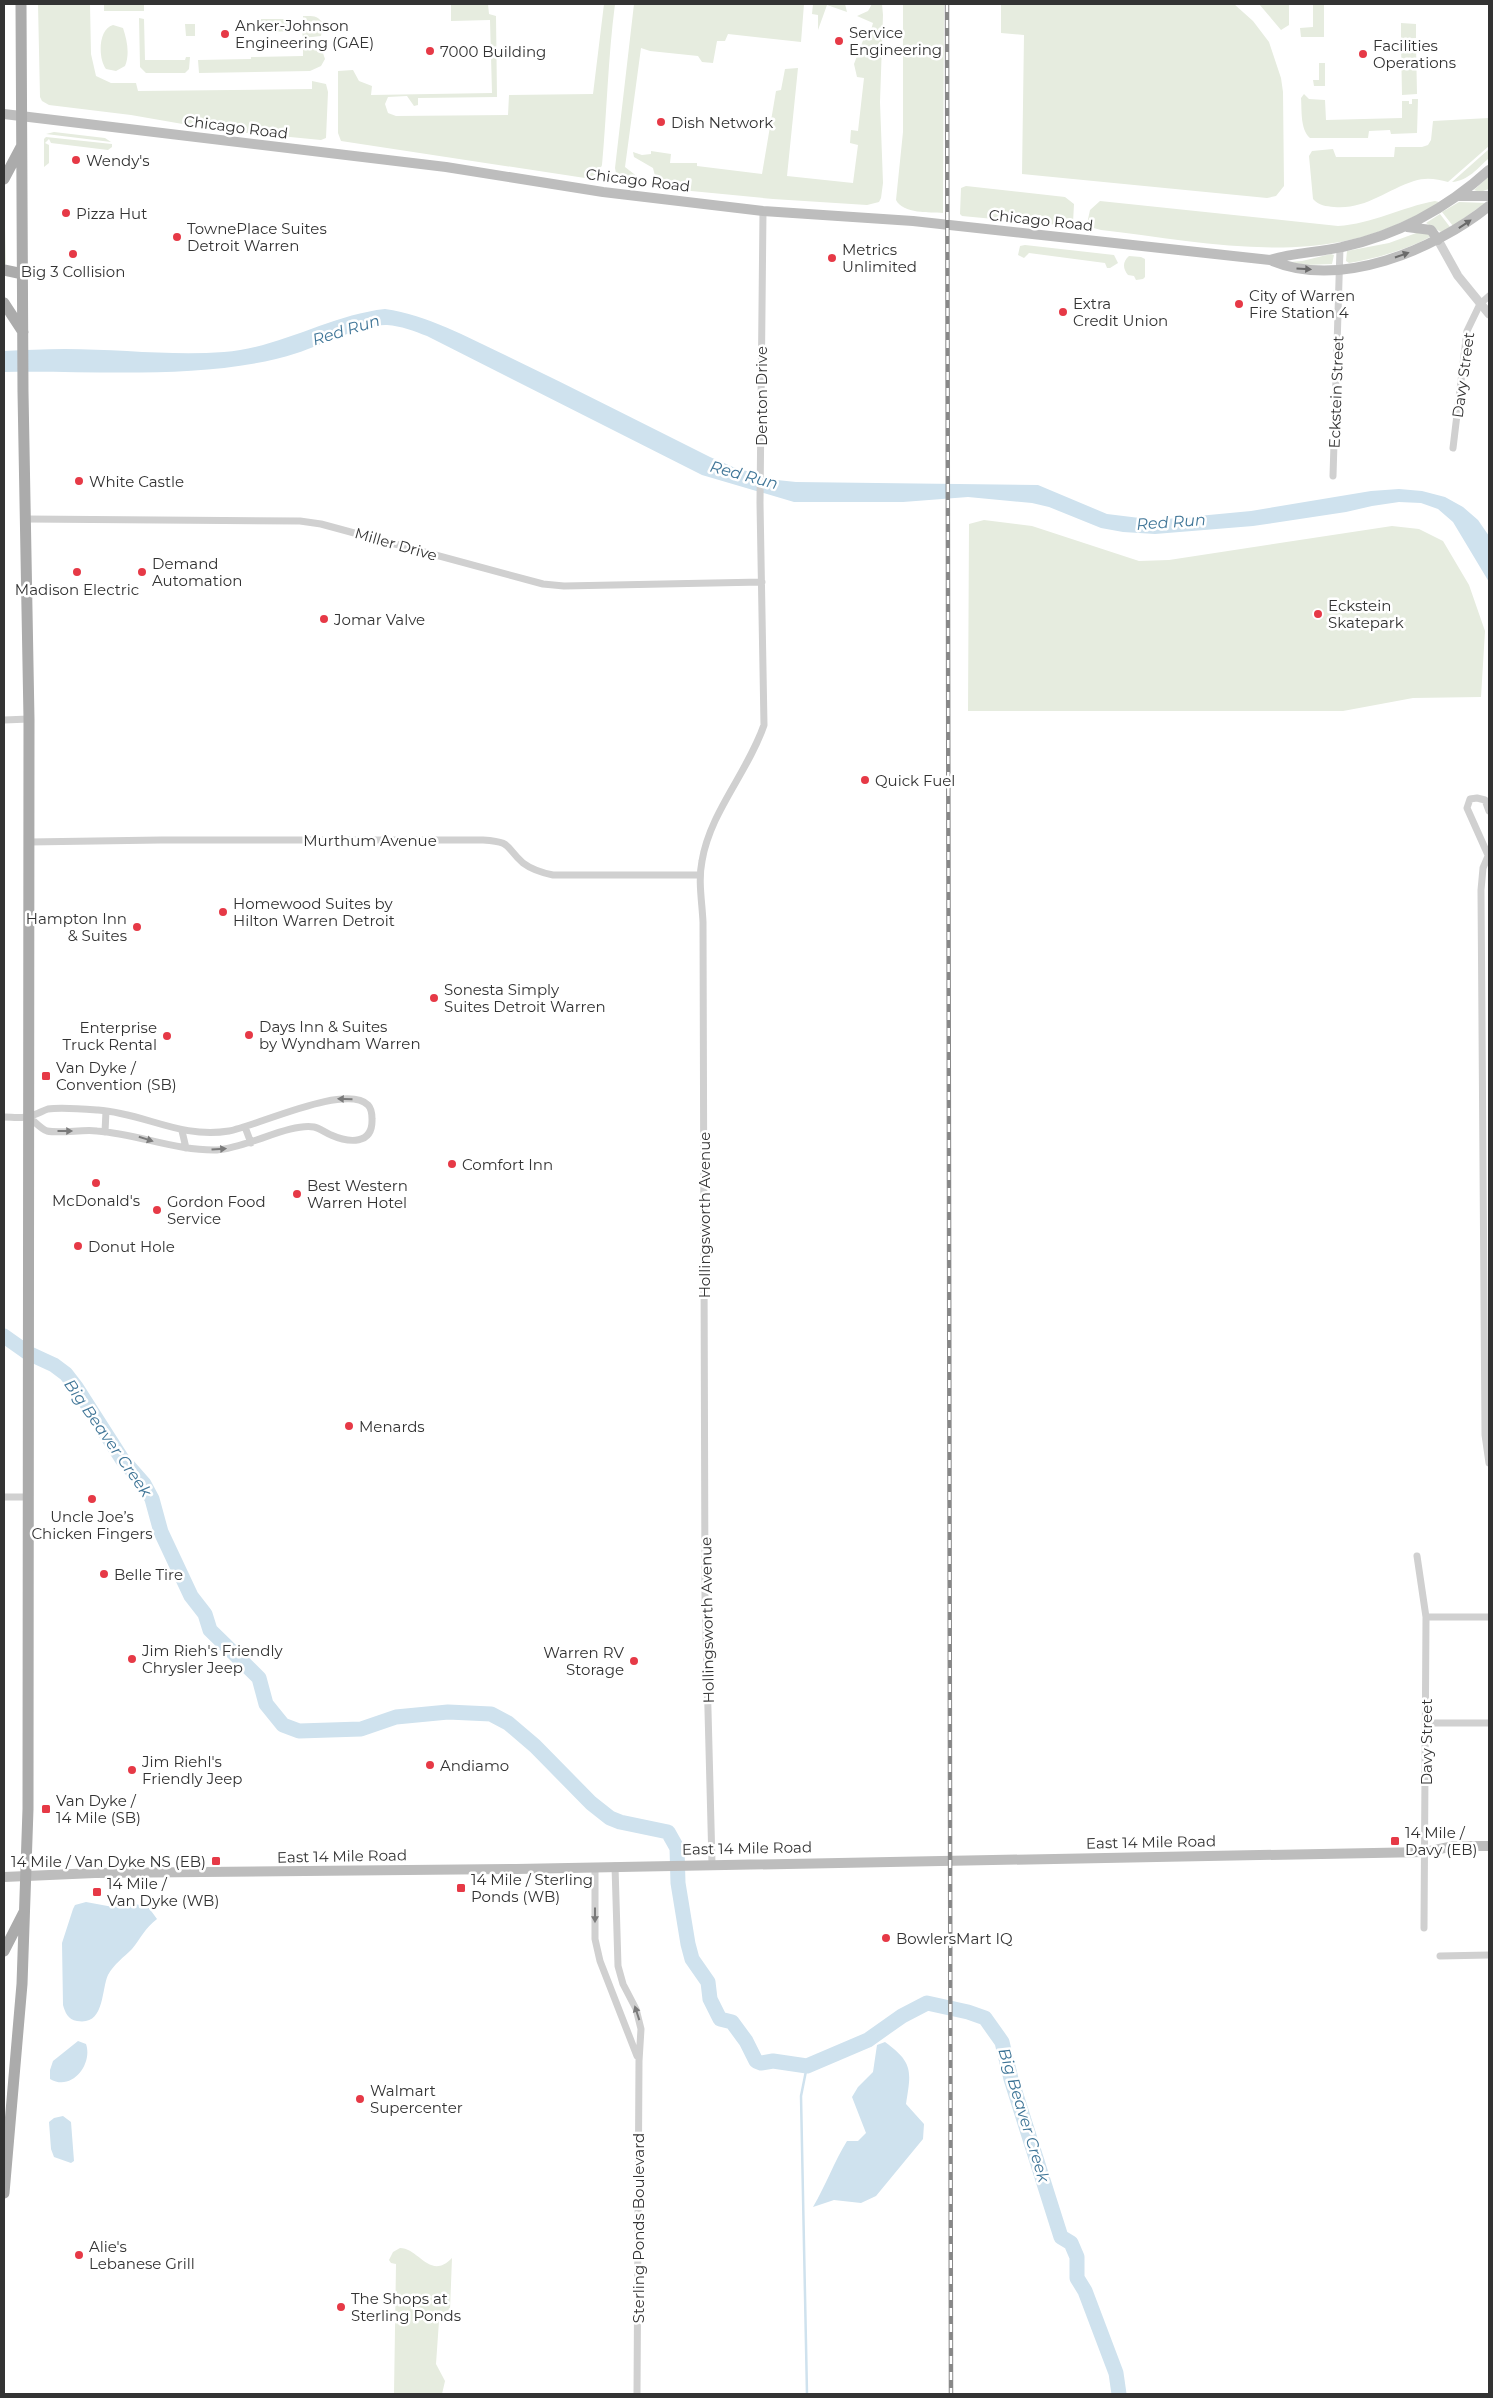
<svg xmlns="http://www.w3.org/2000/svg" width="1493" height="2398" font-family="Montserrat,sans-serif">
<rect width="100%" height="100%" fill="#fff"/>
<path fill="#e6ecdf" d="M38 4H90L91 54 96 76 111 83H136L138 91 312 89V81L326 84 328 92 326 138 321 140 217 130 131 115 49 105 42 101 40 97Z
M104 4H144V11H104Z
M451 4H488L489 14 496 16 497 97 418 98V105L414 106 407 96 388 97 385 104 388 113 396 116 508 115 509 95 593 94 604 4H615C608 57 607 111 602 165L598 174 585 178 341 141 338 133V71L353 70 359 81 372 86 371 95 492 93 490 20 451 21Z
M634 4H804L801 42 728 34 725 41H717L713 63 702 62 698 56 650 51 641 48 625 167 643 181 641 186C626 187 617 183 615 168Z
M813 4H845L847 12 827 5 818 30V15L812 14Z
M872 4H882L883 15 880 102 883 183 881 198 879 202 867 205 773 199 660 188 657 184 653 168 634 157 633 152 642 155 651 154V151L671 154 670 163H697V166L762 174 776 91 781 90 785 69 798 68 787 176 853 183 858 145 850 143 851 130 858 131 864 78 857 77 854 64 867 30H871L873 23 857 16 868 11Z
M903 4H944L943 213C930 212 903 214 896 200L903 132Z
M1001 4H1234L1253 21 1269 42 1281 78 1283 92 1284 186 1276 196 1267 198 1022 174 1024 35 1001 33Z
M1259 4H1289V25L1281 30Z
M1313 4H1324V37H1301L1300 28 1313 27Z
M303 16C313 16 318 15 323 24L321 36 303 38 302 31 251 32V30L260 29V19H289L290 23H303Z
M139 18 144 19 145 60H185L186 57H190L189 69 185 73H146L140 67Z
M1401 23 1416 24V38L1401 39Z
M185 24H195V36H186Z
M113 25 123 28C127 40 130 54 125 66L116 71 106 69C98 59 98 29 113 25Z
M1401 44H1416L1417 94 1402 95Z
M303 47 316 48 323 53 325 59 321 66 310 71 199 73 198 60 251 59V57L303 56Z
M1319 63H1325V86H1314L1313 80H1319Z
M1304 94 1309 99 1325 100 1326 120 1402 118V101H1409V104H1412V99H1418L1417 133 1391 134 1390 130 1369 131 1368 138H1310C1300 129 1302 110 1301 98Z
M1489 118V146L1448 182C1437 179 1426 177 1414 181 1386 190 1365 210 1334 207 1326 206 1319 206 1313 199L1309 156 1312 151 1333 149 1336 157H1394L1395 147H1422L1428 145 1431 140 1433 121Z
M54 132 105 138 111 142 46 134Z
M46 137 112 144V147L108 150 51 143 49 139 45 143 49 145V163L44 167V139Z
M1489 149V158C1478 168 1468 181 1452 182Z
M1489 176V189L1480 192 1474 190Z
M966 186 1065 197 1074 204 1073 223 1070 226 962 216 960 214 961 188Z
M4 189 6 264 5 265H4Z
M1100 201 1338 226C1372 224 1402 207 1435 201L1439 202C1429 211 1415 216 1402 222 1308 267 1200 241 1101 230L1090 227 1087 224 1090 210Z
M1459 202 1485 203 1453 226 1442 212Z
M1440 214 1450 227 1441 232 1426 223Z
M1419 232H1425L1432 236C1406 250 1378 258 1349 263L1346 261 1347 251 1389 243Z
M1025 245 1114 255 1118 263 1110 268H1107L1105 263 1029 253 1024 258 1018 255 1020 246Z
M1331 254 1334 255 1332 264 1307 265 1290 262 1302 261Z
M1129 256 1141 257 1145 259V277L1143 279 1136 280 1134 276 1128 275C1123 269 1122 262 1129 256Z
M984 520 1032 526 1139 561 1169 560 1392 526 1419 529 1443 541 1469 585 1485 631 1481 697 1413 698 1343 711H968L969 524Z
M400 2248C419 2248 430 2281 452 2258L450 2310 439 2321 436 2364 445 2381 442 2394H394L396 2264 391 2263 389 2260 393 2252Z"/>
<path fill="#cfe2ee" d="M385 309C428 315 466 337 505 355 574 388 642 423 710 457L733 467 777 480 796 482 1038 485 1107 514 1156 520 1251 511 1371 491 1399 489 1422 491 1445 497 1463 507 1478 520 1489 536V582L1453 522 1438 509 1421 503 1399 502 1372 506 1346 512 1253 526 1155 534 1123 532 1101 528 1049 507 1032 503 968 497 903 502H794L702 475 427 336C414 331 401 326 387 325 363 324 322 345 297 353 211 381 95 370 4 372V351C24 350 44 349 65 349 118 349 171 356 224 352 280 348 330 315 385 309Z
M86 1902 113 1907 129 1904 143 1905 149 1908 157 1919C145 1928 141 1938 132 1949 124 1957 114 1964 108 1975 101 1990 105 2026 77 2021 68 2020 65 2012 63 2005L62 1943 73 1909 75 1905Z
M78 2041 86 2044C93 2064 72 2092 50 2079V2070L53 2061Z
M885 2042C914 2063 911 2072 906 2104L924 2124 923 2139 876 2196 861 2203 834 2200 813 2207C826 2185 834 2162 847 2141H858L866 2133 852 2097 858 2087 873 2072 877 2045Z
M63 2116 71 2122 74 2161 71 2163 54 2157 51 2149 49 2122 54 2118Z"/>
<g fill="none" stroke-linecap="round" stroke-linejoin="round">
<path stroke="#cfe2ee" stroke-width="2.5" d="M807 2066 801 2096 807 2394"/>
<path stroke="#cfe2ee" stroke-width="15" d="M4 1336 28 1353 54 1365 66 1374 76 1387 122 1459 144 1484 152 1499 161 1532 191 1596 205 1614 210 1630 259 1678 266 1704 283 1725 299 1731 361 1729 396 1717 448 1712 491 1714 508 1723 535 1746 591 1803 610 1818 620 1822 668 1832 677 1848 678 1883 688 1944 692 1959 708 1982 710 1999 720 2019 732 2022 746 2041 756 2061 761 2063 773 2061 807 2066 868 2040 902 2016 927 2003 968 2012 985 2018 1002 2042 1011 2079 1061 2237 1071 2243 1077 2257V2278L1085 2291 1116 2373 1119 2394"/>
<path stroke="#d0d0d0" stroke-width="7" d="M1453 448 1467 331 1480 304 1489 296
M1333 476 1340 248
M27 519 300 521 321 524 543 584 564 586 762 582
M4 720 29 719
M29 842 161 840H483C513 842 504 846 523 863 531 869 543 873 553 875H700
M1489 854 1483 868 1481 890 1485 1435 1489 1463
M1488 855 1467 808 1470 799 1477 798 1485 800 1489 811
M4 1117C12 1117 22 1119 30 1116 36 1115 42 1111 48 1109 60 1107 85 1109 98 1110 144 1113 180 1139 229 1131 257 1126 346 1083 368 1105 371 1108 372 1114 372 1119 373 1145 349 1143 331 1135 326 1133 319 1128 314 1127 289 1123 247 1148 217 1150 176 1151 138 1134 97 1131 83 1129 61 1134 47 1131 41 1129 34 1121 29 1117
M245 1127 251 1143
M182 1131 186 1148
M105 1132 106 1111
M4 1497H28
M1417 1556 1426 1617 1424 1928
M1426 1617H1489
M1427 1723H1489
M712 1863 705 1596 703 922C702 901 698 881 702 861 710 812 748 772 764 725L760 503 763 211
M615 1866 618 1966 623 1984 636 2009 641 2029 639 2061 637 2394
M595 1867V1939L600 1961 637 2056
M1440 1956 1489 1955"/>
<path stroke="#d0d0d0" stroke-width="9" d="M1438 240 1458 276 1489 314"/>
<path stroke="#bdbdbd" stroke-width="10" d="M4 114 446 167 603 192 763 211 913 221 1270 260C1340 290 1434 250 1489 206
M1458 196H1489
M1407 227 1431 230 1438 240
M1270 260C1294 252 1317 253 1342 247 1398 235 1446 209 1489 170
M4 1877 95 1873 516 1869 1425 1852 1454 1846H1489"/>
<path stroke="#ababab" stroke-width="11" d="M4 179 21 147
M4 270 23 274
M4 303 23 332
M4 1951 24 1912
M4 2193 22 1984 28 1809 29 719 23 392 21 4"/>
<defs>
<path id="rail" d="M947 4 951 2394"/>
</defs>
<use href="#rail" stroke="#888" stroke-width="4.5"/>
<use href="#rail" stroke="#fff" stroke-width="2.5" stroke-dasharray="8" stroke-linecap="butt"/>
</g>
<defs><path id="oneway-solid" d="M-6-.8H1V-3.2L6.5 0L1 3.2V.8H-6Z" transform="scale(1.25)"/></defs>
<g fill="#6a6a6a">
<use href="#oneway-solid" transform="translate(1465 224) rotate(-34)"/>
<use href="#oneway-solid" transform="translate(1402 255) rotate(-19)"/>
<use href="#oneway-solid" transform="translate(1304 269) rotate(3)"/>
</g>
<g fill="#7a7a7a">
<use href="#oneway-solid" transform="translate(345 1099) rotate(-178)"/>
<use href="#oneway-solid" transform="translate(65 1131)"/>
<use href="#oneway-solid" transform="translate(146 1139) rotate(17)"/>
<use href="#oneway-solid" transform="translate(219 1149) rotate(-4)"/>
<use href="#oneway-solid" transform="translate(595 1915) rotate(90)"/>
<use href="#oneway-solid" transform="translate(637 2013) rotate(-108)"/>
</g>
<g fill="#e63946" stroke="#fff" stroke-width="2">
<circle cx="225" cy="34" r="5"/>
<circle cx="839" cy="41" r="5"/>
<circle cx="430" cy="51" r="5"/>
<circle cx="1363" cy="54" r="5"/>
<circle cx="661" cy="122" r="5"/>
<circle cx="76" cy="160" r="5"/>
<circle cx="66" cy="213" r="5"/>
<circle cx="177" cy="237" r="5"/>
<circle cx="73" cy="254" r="5"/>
<circle cx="832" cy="258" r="5"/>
<circle cx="1239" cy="304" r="5"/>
<circle cx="1063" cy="312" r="5"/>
<circle cx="79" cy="481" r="5"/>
<circle cx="77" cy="572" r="5"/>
<circle cx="142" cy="572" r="5"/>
<circle cx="1318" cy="614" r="5"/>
<circle cx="324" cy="619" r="5"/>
<circle cx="865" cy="780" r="5"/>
<circle cx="223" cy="912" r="5"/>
<circle cx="137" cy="927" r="5"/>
<circle cx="434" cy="998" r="5"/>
<circle cx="249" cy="1035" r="5"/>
<circle cx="167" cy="1036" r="5"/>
<rect x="41" y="1071" width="10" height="10" rx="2.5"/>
<circle cx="452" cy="1164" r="5"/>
<circle cx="96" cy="1183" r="5"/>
<circle cx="297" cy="1194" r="5"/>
<circle cx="157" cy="1210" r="5"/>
<circle cx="78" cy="1246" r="5"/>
<circle cx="349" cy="1426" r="5"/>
<circle cx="92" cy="1499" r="5"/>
<circle cx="104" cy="1574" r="5"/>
<circle cx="132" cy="1659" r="5"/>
<circle cx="634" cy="1661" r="5"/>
<circle cx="430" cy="1765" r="5"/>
<circle cx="132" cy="1770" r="5"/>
<rect x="41" y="1804" width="10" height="10" rx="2.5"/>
<rect x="1390" y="1836" width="10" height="10" rx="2.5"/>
<rect x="211" y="1856" width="10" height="10" rx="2.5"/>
<rect x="456" y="1883" width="10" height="10" rx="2.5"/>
<rect x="92" y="1887" width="10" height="10" rx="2.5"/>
<circle cx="886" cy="1938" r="5"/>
<circle cx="360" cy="2099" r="5"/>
<circle cx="79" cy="2255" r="5"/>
<circle cx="341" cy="2307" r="5"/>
</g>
<g text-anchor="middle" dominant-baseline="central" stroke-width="5" stroke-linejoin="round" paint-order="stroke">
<g font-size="15" fill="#333" stroke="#fff" text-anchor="start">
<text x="235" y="25">Anker-Johnson<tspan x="235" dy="17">Engineering (GAE)</tspan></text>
<text x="849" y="32">Service<tspan x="849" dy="17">Engineering</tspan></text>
<text x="1373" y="45">Facilities<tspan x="1373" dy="17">Operations</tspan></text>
<text x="440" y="51">7000 Building</text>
<text x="671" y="122">Dish Network</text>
<text x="86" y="160">Wendy's</text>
<text x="76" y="213">Pizza Hut</text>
<text x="187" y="228">TownePlace Suites<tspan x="187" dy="17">Detroit Warren</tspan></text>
<text x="842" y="249">Metrics<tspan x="842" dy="17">Unlimited</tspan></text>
<text x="73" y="271" text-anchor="middle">Big 3 Collision</text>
<text x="1249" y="295">City of Warren<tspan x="1249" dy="17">Fire Station 4</tspan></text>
<text x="1073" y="303">Extra<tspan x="1073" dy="17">Credit Union</tspan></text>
<text x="89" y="481">White Castle</text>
<text x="152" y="563">Demand<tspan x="152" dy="17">Automation</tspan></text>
<text x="77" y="589" text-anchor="middle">Madison Electric</text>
<text x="1328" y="605">Eckstein<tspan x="1328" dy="17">Skatepark</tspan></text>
<text x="334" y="619">Jomar Valve</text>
<text x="875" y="780">Quick Fuel</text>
<text x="233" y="903">Homewood Suites by<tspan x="233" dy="17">Hilton Warren Detroit</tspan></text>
<text x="127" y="918" text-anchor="end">Hampton Inn<tspan x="127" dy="17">&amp; Suites</tspan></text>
<text x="444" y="989">Sonesta Simply<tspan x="444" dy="17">Suites Detroit Warren</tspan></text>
<text x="259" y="1026">Days Inn &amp; Suites<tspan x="259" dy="17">by Wyndham Warren</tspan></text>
<text x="157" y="1027" text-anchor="end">Enterprise<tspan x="157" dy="17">Truck Rental</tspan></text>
<text x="56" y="1067">Van Dyke /<tspan x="56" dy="17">Convention (SB)</tspan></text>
<text x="462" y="1164">Comfort Inn</text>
<text x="307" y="1185">Best Western<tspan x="307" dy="17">Warren Hotel</tspan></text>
<text x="96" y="1200" text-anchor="middle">McDonald's</text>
<text x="167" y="1201">Gordon Food<tspan x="167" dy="17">Service</tspan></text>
<text x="88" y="1246">Donut Hole</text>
<text x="359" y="1426">Menards</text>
<text x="92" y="1516" text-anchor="middle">Uncle Joe’s<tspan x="92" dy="17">Chicken Fingers</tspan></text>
<text x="114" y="1574">Belle Tire</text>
<text x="142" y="1650">Jim Rieh's Friendly<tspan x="142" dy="17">Chrysler Jeep</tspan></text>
<text x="624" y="1652" text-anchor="end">Warren RV<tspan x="624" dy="17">Storage</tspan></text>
<text x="142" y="1761">Jim Riehl's<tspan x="142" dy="17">Friendly Jeep</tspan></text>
<text x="440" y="1765">Andiamo</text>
<text x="56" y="1800">Van Dyke /<tspan x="56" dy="17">14 Mile (SB)</tspan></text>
<text x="1405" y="1832">14 Mile /<tspan x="1405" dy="17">Davy (EB)</tspan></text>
<text x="206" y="1861" text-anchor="end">14 Mile / Van Dyke NS (EB)</text>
<text x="471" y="1879">14 Mile / Sterling<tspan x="471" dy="17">Ponds (WB)</tspan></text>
<text x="107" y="1883">14 Mile /<tspan x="107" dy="17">Van Dyke (WB)</tspan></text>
<text x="896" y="1938">BowlersMart IQ</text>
<text x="370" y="2090">Walmart<tspan x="370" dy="17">Supercenter</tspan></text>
<text x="89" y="2246">Alie's<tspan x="89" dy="17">Lebanese Grill</tspan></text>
<text x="351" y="2298">The Shops at<tspan x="351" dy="17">Sterling Ponds</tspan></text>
</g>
<g font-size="15" fill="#333" stroke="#fff">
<text transform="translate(236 127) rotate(7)">Chicago Road</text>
<text transform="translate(638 180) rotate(7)">Chicago Road</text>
<text transform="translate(1041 220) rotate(6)">Chicago Road</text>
<text transform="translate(1463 375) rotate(-82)">Davy Street</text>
<text transform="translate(1336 392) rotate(-88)">Eckstein Street</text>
<text transform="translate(761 396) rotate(-90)">Denton Drive</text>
<text transform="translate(396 544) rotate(16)">Miller Drive</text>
<text x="370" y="840">Murthum Avenue</text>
<text transform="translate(704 1215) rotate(-90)">Hollingsworth Avenue</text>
<text transform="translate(707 1620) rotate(-91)">Hollingsworth Avenue</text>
<text transform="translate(1426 1742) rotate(-90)">Davy Street</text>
<text transform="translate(1151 1842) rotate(-1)">East 14 Mile Road</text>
<text transform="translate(747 1848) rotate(-1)">East 14 Mile Road</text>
<text transform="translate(342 1856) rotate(-1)">East 14 Mile Road</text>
<text transform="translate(638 2228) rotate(-90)">Sterling Ponds Boulevard</text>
</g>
<g font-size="16" font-style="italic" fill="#3f7597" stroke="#fff">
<text transform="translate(346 330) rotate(-17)">Red Run</text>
<text transform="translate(744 475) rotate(15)">Red Run</text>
<text transform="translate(1171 522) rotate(-4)">Red Run</text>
<text transform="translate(108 1438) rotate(55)">Big Beaver Creek</text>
<text transform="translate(1024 2115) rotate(73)">Big Beaver Creek</text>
</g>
</g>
<rect width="1493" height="2398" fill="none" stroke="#333333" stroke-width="10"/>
</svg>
